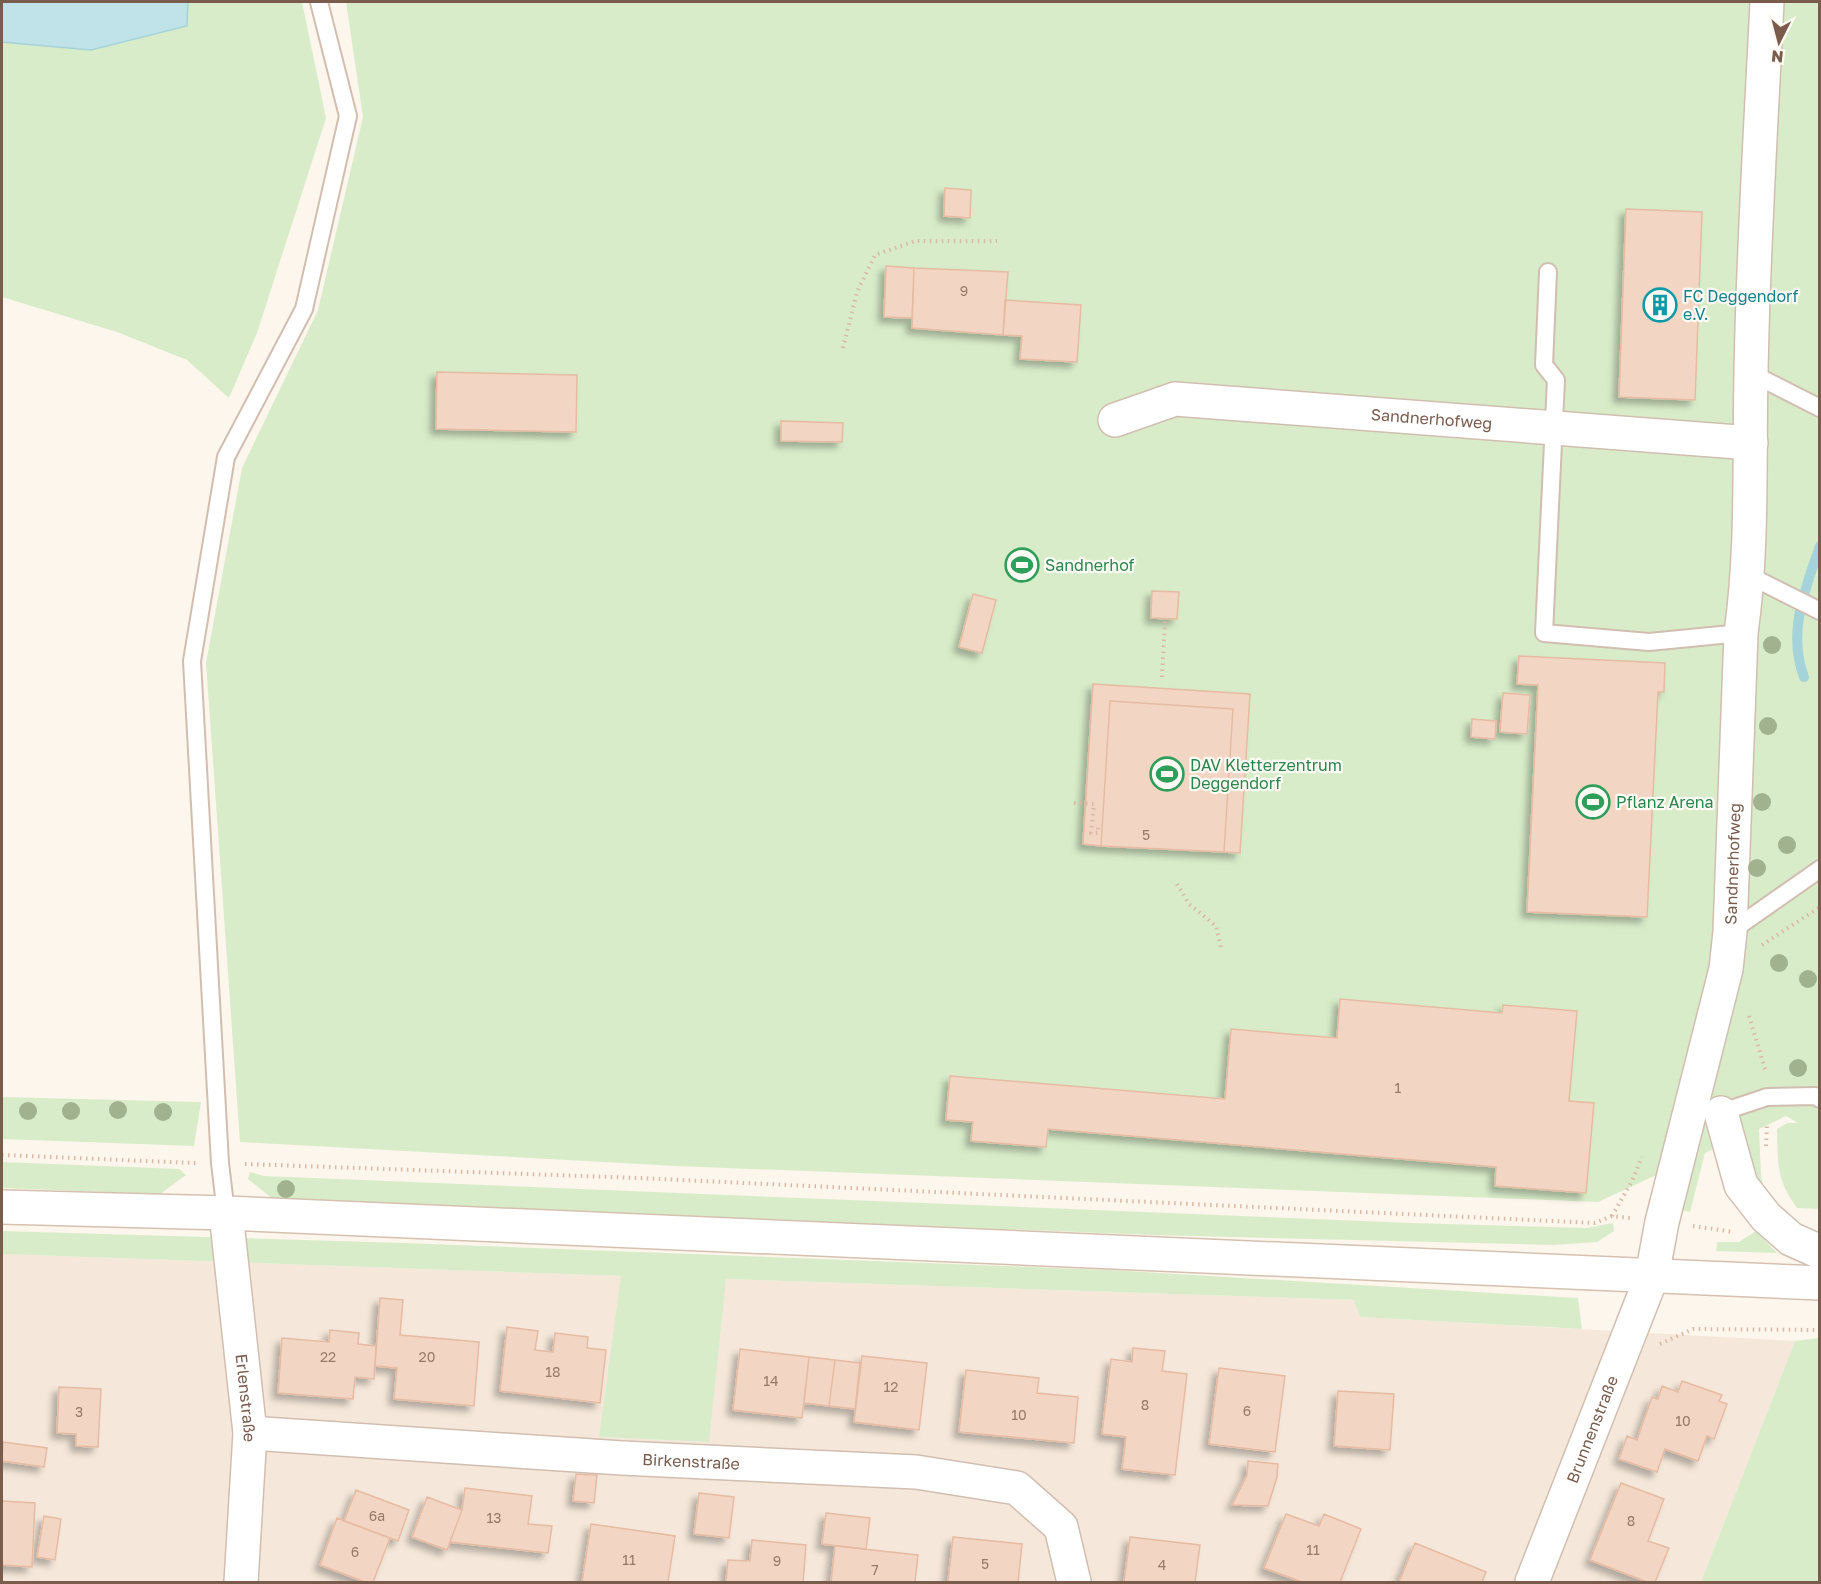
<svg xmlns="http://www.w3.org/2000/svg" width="1821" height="1584" font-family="'Golos Text',sans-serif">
<defs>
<filter id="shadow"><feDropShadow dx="-5.5" dy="5.5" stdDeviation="3" flood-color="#0004"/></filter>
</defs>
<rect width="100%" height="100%" fill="#fdf6ec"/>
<path fill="#f5e8da" d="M2 1254 622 1276 600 1437 708 1442 725 1279 1355 1300 1360 1317 1795 1341 1701 1582H2Z"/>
<path fill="#d8ecc9" d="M188 2H302L326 118 257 333 229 398 187 360 117 332 2 297V42L91 50 187 26Z
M346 2H1819V1209L1797 1208C1776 1180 1778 1163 1777 1129L1787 1123H1798L1786 1116 1759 1129 1761 1175 1765 1194H1761L1745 1153V1135L1705 1153 1690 1212 1675 1208 1695 1157 1598 1202 676 1166 240 1142 206 663 242 468 318 310 363 117Z
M2 1097 201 1102 194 1146 2 1139Z
M2 1162 179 1169 186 1175 160 1194 2 1188Z
M250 1172 264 1176 1412 1223 1587 1228 1613 1223 1614 1231 1597 1242 1553 1245 1152 1235 274 1200 248 1179Z
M2 1231 404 1243 1110 1270 1578 1298 1582 1329 1360 1317 1354 1300 726 1279 709 1442 599 1437 621 1276 2 1254Z
M1756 1231 1777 1253 1716 1251 1717 1242H1739Z
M1819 1338V1582H1701L1795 1341Z"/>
<path fill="#bfe3e8" stroke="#a5d3da" stroke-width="1.5" d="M2 2H188L187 26 91 50 2 42Z"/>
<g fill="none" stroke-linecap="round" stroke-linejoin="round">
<path stroke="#a5d3da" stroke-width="10" d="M1804 677C1787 633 1805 589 1820 546"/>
</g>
<path fill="#f3d5c3" stroke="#e6bba3" stroke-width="1.5" filter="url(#shadow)" d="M945 188 971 190 970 218 944 216Z
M1626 209 1702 212 1695 400 1619 397Z
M886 266 914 268 912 318 884 317Z
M914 268 1008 272 1003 335 912 328Z
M1005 300 1081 305 1077 362 1020 359 1022 336 1003 335Z
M437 372 577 375 576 432 436 429Z
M781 421 843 423 842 442 781 441Z
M1152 591 1179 592 1177 619 1151 618Z
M973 594 996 600 982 653 959 647Z
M1519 656 1665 663 1664 692H1658L1647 917 1527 912 1538 685 1517 684Z
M1093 684 1250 694 1240 853 1224 852 1233 709 1110 701 1101 846 1083 844Z
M1503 693 1530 695 1527 734 1500 732Z
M1110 701 1233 709 1224 852 1101 846Z
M1472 719 1496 721 1495 739 1471 737Z
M1340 999 1502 1013 1503 1005 1577 1011 1569 1101 1594 1103 1586 1193 1495 1186 1496 1167 1048 1129 1046 1147 971 1141 973 1122 946 1120 950 1076 1225 1099 1231 1029 1337 1038Z
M380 1298 403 1300 400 1335 479 1342 474 1406 394 1399 397 1368 375 1366Z
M507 1327 538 1331 535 1350 553 1352 555 1333 588 1337 587 1348 606 1350 600 1403 500 1391Z
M330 1330 359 1333 358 1344 376 1346 374 1379 355 1377 353 1399 278 1393 282 1338 329 1342Z
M1133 1348 1165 1351 1162 1371 1187 1374 1175 1475 1122 1469 1126 1437 1102 1434 1111 1359 1132 1362Z
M740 1349 809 1357 802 1418 733 1410Z
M862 1356 927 1363 919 1430 854 1422Z
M809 1357 835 1360 829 1406 804 1403Z
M835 1360 860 1363 855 1409 829 1406Z
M1219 1368 1285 1376 1275 1452 1209 1444Z
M966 1370 1039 1378 1037 1393 1078 1397 1074 1443 959 1432Z
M1682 1381 1722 1395 1719 1401 1727 1404 1714 1439 1707 1436 1698 1461 1665 1449 1657 1472 1619 1459 1627 1436 1637 1440 1652 1397 1658 1399 1662 1386 1678 1392Z
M59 1387 101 1389 98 1447 76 1446V1434L57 1433Z
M1338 1391 1394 1394 1390 1450 1334 1446Z
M3 1442 47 1448 44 1467 2 1461Z
M1248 1461 1278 1464 1277 1477 1268 1506 1232 1505 1247 1475Z
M576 1474 597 1475 594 1503 573 1501Z
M1621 1483 1664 1499 1648 1541 1669 1548 1655 1582H1647L1590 1560Z
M465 1488 532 1496 528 1524 552 1526 548 1553 450 1542 462 1510Z
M356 1490 409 1510 398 1541 344 1521Z
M699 1493 734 1497 729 1538 694 1534Z
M427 1497 462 1510 447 1550 412 1537Z
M2 1501 35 1503 32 1567 2 1565Z
M826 1513 870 1518 866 1549 822 1544Z
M1286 1514 1319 1526 1324 1514 1361 1529 1340 1582H1302L1264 1568Z
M44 1516 61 1519 55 1560 37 1557Z
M337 1518 390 1538 373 1582H365L320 1565Z
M591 1524 675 1536 668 1582H582Z
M953 1537 1022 1544 1018 1582H948Z
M1130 1537 1200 1545 1195 1582H1124Z
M752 1540 806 1545 803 1582H726L728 1560 750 1561Z
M1415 1543 1486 1572 1482 1582H1399Z
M835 1546 918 1555 915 1582H831Z"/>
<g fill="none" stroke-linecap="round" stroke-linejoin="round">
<defs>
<path id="service" d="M1548 272 1544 365 1556 380 1544 633 1649 642 1741 633
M1751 373 1820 408
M1746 574 1820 611
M1730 932 1820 869
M1716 1114 1767 1097 1815 1096 1820 1099
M226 1213 220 1163 192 661 226 457 304 309 348 116 319 2"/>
<g id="minor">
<path id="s1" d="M1115 420 1175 399 1751 443"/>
<path d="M1721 1113 1741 1185 1766 1217 1791 1239 1820 1252"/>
<path id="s2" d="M226 1213 250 1433 241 1582"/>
<path id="s3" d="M250 1433 622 1458 916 1472 1017 1488 1061 1527 1074 1582"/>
<path id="s4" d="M1532 1582 1652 1276 1662 1222 1726 969 1730 932 1741 633C1753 548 1749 460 1751 374 1753 250 1761 126 1767 2"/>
</g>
<path id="secondary" d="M2 1207 226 1213 1820 1283"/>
</defs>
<use href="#service" stroke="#d1beb0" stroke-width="20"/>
<use href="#minor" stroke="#d1beb0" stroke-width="36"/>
<use href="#secondary" stroke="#d6c0b0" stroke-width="36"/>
<path stroke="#d9b8a5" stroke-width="4" stroke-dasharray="1.5 4.5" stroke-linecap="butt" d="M843 348 857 292 875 255 915 241H997
M1162 677 1165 620
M1074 803 1094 804 1091 833H1098V827
M1177 884 1189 904 1216 926 1221 949
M1762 945 1820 907
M1749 1016 1766 1072
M1766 1146 1767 1124
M2 1155 196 1163
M245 1164 639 1178 1595 1223 1612 1216 1630 1218
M1612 1216 1632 1181 1642 1157
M1693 1226 1734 1232
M1660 1344 1693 1329 1820 1330"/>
<use href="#service" stroke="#fff" stroke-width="16"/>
<use href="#minor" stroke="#fff" stroke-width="33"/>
<use href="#secondary" stroke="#fff" stroke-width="33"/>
</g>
<g fill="#a0b28e">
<circle cx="1772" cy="645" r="9"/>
<circle cx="1768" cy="726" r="9"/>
<circle cx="1762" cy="802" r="9"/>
<circle cx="1787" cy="845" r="9"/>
<circle cx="1757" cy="868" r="9"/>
<circle cx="1779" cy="963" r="9"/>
<circle cx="1808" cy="979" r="9"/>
<circle cx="1798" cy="1068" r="9"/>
<circle cx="118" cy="1110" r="9"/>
<circle cx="28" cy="1111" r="9"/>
<circle cx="71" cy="1111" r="9"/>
<circle cx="163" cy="1112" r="9"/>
<circle cx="286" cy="1189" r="9"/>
</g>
<defs>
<symbol id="building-ring" viewBox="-11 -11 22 22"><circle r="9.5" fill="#fffaf3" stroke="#0f9aa8" stroke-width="1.5"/><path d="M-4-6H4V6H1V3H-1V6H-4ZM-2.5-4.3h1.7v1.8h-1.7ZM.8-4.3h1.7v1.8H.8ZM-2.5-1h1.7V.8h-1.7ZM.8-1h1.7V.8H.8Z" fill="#0f9aa8"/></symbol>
<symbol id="stadium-ring" viewBox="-11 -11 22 22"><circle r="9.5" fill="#fffaf3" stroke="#2e9e5b" stroke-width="1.5"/><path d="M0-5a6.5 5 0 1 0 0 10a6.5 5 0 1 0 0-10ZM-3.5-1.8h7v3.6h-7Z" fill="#2e9e5b"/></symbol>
</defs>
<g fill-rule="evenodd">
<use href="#building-ring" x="1641" y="286" width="38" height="38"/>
<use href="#stadium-ring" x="1003" y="546" width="38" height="38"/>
<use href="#stadium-ring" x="1148" y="755" width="38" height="38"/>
<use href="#stadium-ring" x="1574" y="783" width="38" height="38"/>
</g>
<g text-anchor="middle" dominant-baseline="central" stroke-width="4.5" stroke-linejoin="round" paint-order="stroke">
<g font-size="14" fill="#987a6a">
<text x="964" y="290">9</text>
<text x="1146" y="834">5</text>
<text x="1398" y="1087">1</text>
<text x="328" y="1356">22</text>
<text x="427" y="1356">20</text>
<text x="553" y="1371">18</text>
<text x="771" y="1380">14</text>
<text x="891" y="1386">12</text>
<text x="1145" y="1404">8</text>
<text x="1247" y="1410">6</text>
<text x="79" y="1411">3</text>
<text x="1019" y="1414">10</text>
<text x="1683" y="1420">10</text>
<text x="377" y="1515">6a</text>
<text x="494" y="1517">13</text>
<text x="1631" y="1520">8</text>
<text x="1313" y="1549">11</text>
<text x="355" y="1551">6</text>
<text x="629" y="1559">11</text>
<text x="777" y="1560">9</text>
<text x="985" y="1563">5</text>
<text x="1162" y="1564">4</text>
<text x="875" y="1569">7</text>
</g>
<g font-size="16" fill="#0d838f" stroke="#fffaf3" text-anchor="start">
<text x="1683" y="296">FC Deggendorf<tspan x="1683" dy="18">e.V.</tspan></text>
</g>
<g font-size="16" fill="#7a5c4d" stroke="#fffaf3">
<text stroke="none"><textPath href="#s1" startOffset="321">Sandnerhofweg</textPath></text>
<text stroke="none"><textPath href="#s4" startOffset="750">Sandnerhofweg</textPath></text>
<text stroke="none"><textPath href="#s2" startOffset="186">Erlenstraße</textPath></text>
<text stroke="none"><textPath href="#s4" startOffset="164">Brunnenstraße</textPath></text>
<text stroke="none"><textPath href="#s3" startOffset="442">Birkenstraße</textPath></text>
</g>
<g font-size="16" fill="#27864d" stroke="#fffaf3" text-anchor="start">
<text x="1045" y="565">Sandnerhof</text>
<text x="1190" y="765">DAV Kletterzentrum<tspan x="1190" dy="18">Deggendorf</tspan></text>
<text x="1616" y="802">Pflanz Arena</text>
</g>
</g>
<rect width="1821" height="1584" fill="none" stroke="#7a5c4d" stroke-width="6"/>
<g transform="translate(1779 42) rotate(186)" stroke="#fffaf3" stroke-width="4.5" paint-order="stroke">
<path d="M0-4.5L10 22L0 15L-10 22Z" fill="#7a5c4d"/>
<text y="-9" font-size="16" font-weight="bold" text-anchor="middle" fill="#7a5c4d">N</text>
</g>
</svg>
